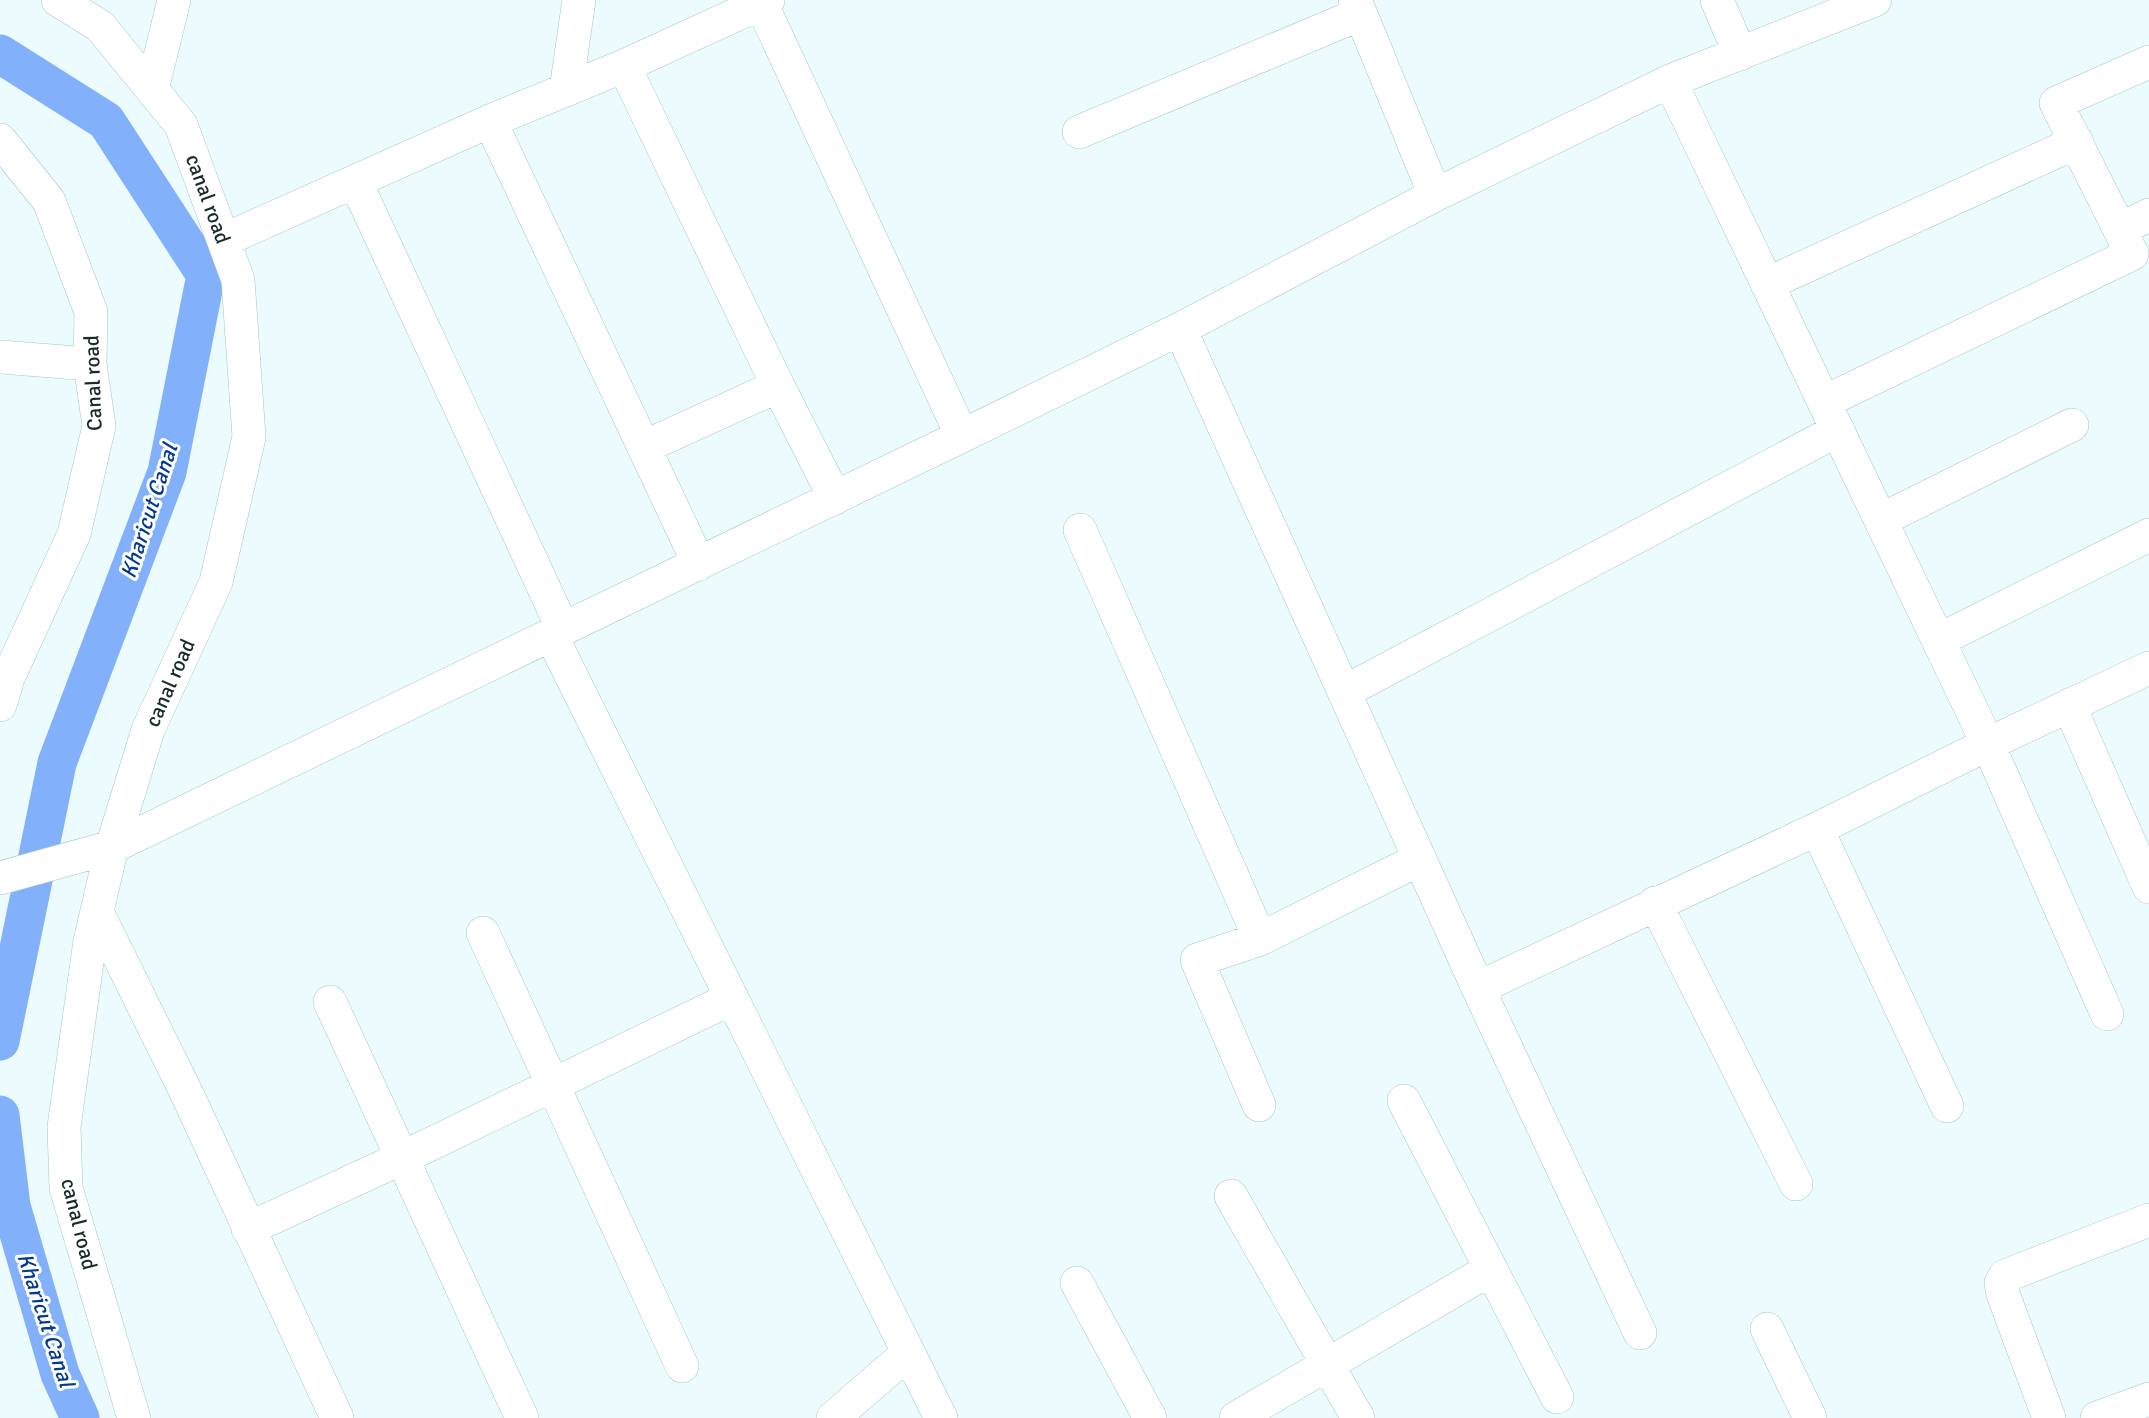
<svg xmlns="http://www.w3.org/2000/svg" width="2149" height="1418" font-family="Signika,sans-serif">
<rect width="100%" height="100%" fill="#ecfbfd"/>
<g fill="none" stroke-linecap="round" stroke-linejoin="round">
<path stroke="#82b0fb" stroke-width="39" d="M0 54 106 121 206 275 167 472 57 763 0 1041
M0 1115 11 1206 60 1374 80 1418"/>
<defs>
<path id="minor" d="M58 0 100 26 181 125 238 280 249 437 216 582 148 730 112 847 90 941 64 1127 66 1188 134 1418
M1355 0 1435 195
M1717 0 1740 54
M761 3 962 436
M624 66 778 386 835 498
M1670 81 1988 744 2107 1014
M152 90 174 0
M566 90 579 0
M490 121 699 564
M1079 132 1360 14
M0 140 49 201 91 312 90 364 99 426 74 534 8 678 0 705
M356 183 563 629
M2120 229 2149 215
M224 240 490 121 624 66 768 0
M1767 284 2077 142
M1180 329 1478 988 1640 1333
M0 357 90 364
M1824 402 2132 254 2056 103 2149 62
M644 447 778 386
M1881 520 2072 425
M1080 530 1260 939
M551 635 941 1418
M1939 640 2149 535
M1344 692 1838 430
M2069 705 2149 887
M1817 829 1947 1106
M0 878 112 847 962 436 1180 329 1435 195 1670 81 1875 0
M1655 903 1796 1184
M97 912 187 1094 337 1418
M483 933 682 1366
M1478 988 1817 829 1988 744 2149 668
M330 1002 522 1418
M1404 1101 1557 1397
M1259 1105 1197 960 1260 939 1420 859
M1231 1196 1358 1418
M248 1229 404 1157 732 998
M1077 1283 1150 1418
M1767 1329 1810 1418
M833 1418 907 1354
M1236 1418 1491 1269
M2049 1418 2003 1294 2001 1283 2005 1276 2149 1220
M2097 1418 2149 1399"/>
</defs>
<use href="#minor" stroke="#a1c7cb" stroke-width="34"/>
<use href="#minor" stroke="#fff" stroke-width="33"/>
</g>
<g text-anchor="middle" dominant-baseline="central" stroke-width="6" stroke-linejoin="round" paint-order="stroke">
<g font-size="21" fill="#1a292a" stroke="#fff">
<text transform="translate(208 199) rotate(70)">canal road</text>
<text transform="translate(93 383) rotate(-92)">Canal road</text>
<text transform="translate(170 683) rotate(-66)">canal road</text>
<text transform="translate(79 1224) rotate(76)">canal road</text>
</g>
<g font-size="22" font-style="italic" fill="#023a8e" stroke="#fff">
<text transform="translate(149 511) rotate(-72)">Kharicut Canal</text>
<text transform="translate(46 1320) rotate(72)">Kharicut Canal</text>
</g>
</g>
</svg>
